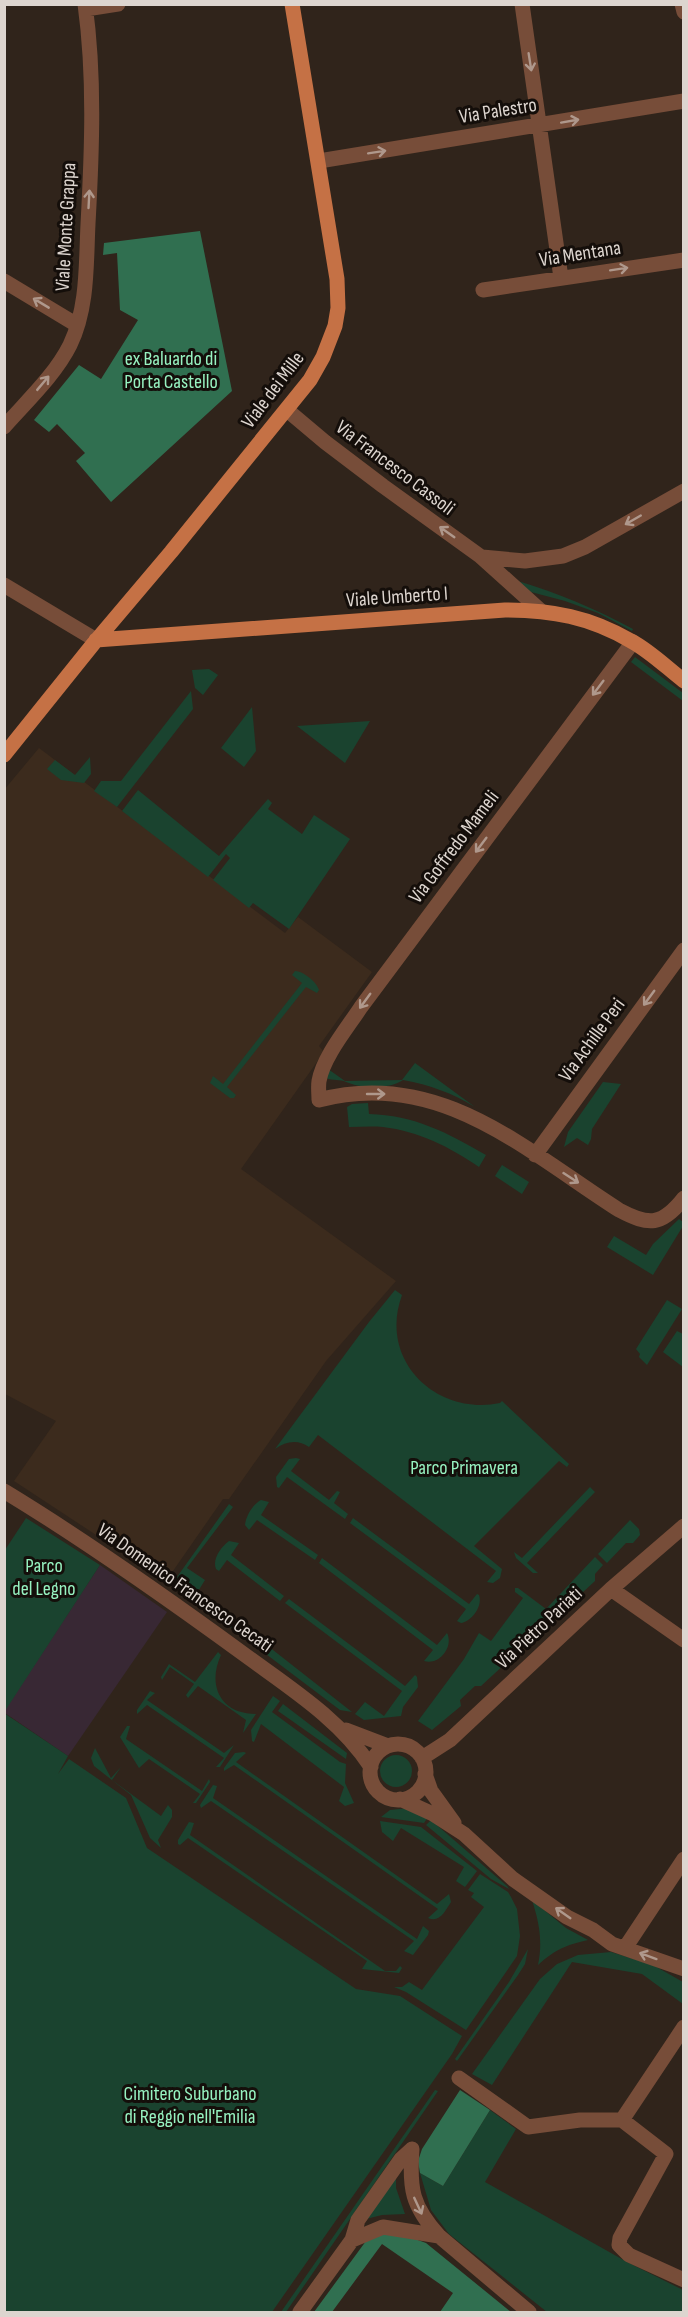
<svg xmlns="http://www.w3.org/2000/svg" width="688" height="2317" font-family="'Sofia Sans Condensed',sans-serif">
<rect width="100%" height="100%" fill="#30241b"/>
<path fill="#382834" d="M100 1565 167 1612 68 1756 5 1713 4 1711Z"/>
<path fill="#3c2b1d" d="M39 748 285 933 298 917 372 972 319 1046 324 1052 241 1169 396 1281 326 1361 229 1499H223L166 1581 14 1481 56 1421 5 1394 4 790Z"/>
<path fill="#1a432f" d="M518 581C558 593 596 609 633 629L632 631 598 613 565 601 531 592Z
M635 657 683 693V701L631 662Z
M209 669 218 675 203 695 195 688 192 670Z
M191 691 193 709 117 807 94 791 101 781H121Z
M252 707 256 751 244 767 221 748Z
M370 721 345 763 297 726Z
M90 757 91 774 84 783 61 780 47 769 55 760 75 775Z
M138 790 219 856 268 799 272 803 268 809 302 834 314 815 350 839 289 929 253 903 249 908 213 880 230 858 226 854 208 877 122 811Z
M295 971C303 971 317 982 319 990L317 993 306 987 227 1087 236 1095 234 1098H230L210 1083 213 1076 223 1084 302 983 292 975Z
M415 1063 475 1107C452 1093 430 1085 403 1080 388 1090 360 1088 346 1082 340 1079 333 1081 326 1078L328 1069 345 1081 402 1080Z
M603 1082 621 1084 592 1129 591 1139 588 1145 577 1138 564 1147 568 1132Z
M368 1103 369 1114C414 1115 448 1133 486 1155L479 1167C450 1147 418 1131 383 1127 371 1126 360 1127 349 1127L347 1107 352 1104Z
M502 1165 529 1182 522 1194 495 1176Z
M679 1219 683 1222V1226L653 1275 607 1247 614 1236 646 1255 653 1244Z
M395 1290 402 1295C378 1360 436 1416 500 1403L502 1401 569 1464 567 1467 559 1461 474 1546 502 1569 500 1578 493 1583 487 1582 496 1571 318 1435 309 1447C298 1439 286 1441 275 1449L369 1322Z
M667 1300 682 1309 647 1365 639 1357 640 1354 636 1349Z
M677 1331 683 1334V1367L663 1352Z
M296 1458 300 1459 291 1471 329 1500 337 1491 340 1492 334 1503 348 1514 345 1519 287 1477 279 1488 277 1487 276 1477 289 1459Z
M590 1487 595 1492 527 1563 538 1573H533L516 1558 514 1552 522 1558Z
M261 1500 269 1502 261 1515 318 1555 315 1560 257 1520 249 1530 245 1525C246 1516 253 1504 261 1500Z
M229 1504 233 1507 187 1568 205 1580 197 1593 253 1636 249 1641 172 1584Z
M26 1518 100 1565 5 1711V1550Z
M353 1518 469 1604 477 1594 479 1595C483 1606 472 1621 461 1623L457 1621 466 1609 350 1523Z
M630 1520 639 1529 640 1535 633 1543H626L607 1563 598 1554Z
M229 1541 239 1543 231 1555 284 1596 280 1601 227 1560 219 1571 216 1569C212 1559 221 1547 229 1541Z
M595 1557 603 1565 595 1574V1581L481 1686H475L460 1700 461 1706 432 1730 418 1721 464 1659 479 1633 491 1641 523 1598 515 1592V1588H518L546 1609Z
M322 1558 437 1645 447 1633C454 1647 439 1666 424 1661L433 1650 319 1563Z
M289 1599 405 1686 415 1675 417 1677 418 1687 403 1707 401 1716 364 1720 355 1714 365 1702 384 1716 402 1691 285 1603Z
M259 1639 352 1712 340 1710 254 1645Z
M218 1652 221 1655C207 1685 220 1714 256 1714L243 1733 246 1720 198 1686 188 1698 186 1695 194 1684 170 1667 162 1680 161 1677 169 1664 195 1682Z
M150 1691 155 1693 147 1700 224 1753 234 1745 220 1767H216L224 1758 147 1705 137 1714V1710Z
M273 1696 280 1701 272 1712 340 1762 346 1764 345 1783 354 1803 345 1806 339 1801 344 1787 261 1724 254 1742 252 1741 251 1730Z
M283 1704 347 1753 346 1759 278 1711Z
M4 1713 68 1756 58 1774 69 1759 126 1798 147 1848 356 1989 400 1996 462 2036 452 2054 272 2312H5Z
M127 1726H130L126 1739 202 1791 209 1779 210 1782 196 1803H193L200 1794 149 1759 139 1768 120 1737Z
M95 1748 111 1778 121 1767 112 1780 161 1816 168 1805 172 1810V1817L158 1840 161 1848 150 1838 131 1795 94 1766 91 1758Z
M244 1752 246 1753 236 1762 437 1904 449 1894 451 1902C445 1911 440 1923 428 1918L438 1909 234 1765 224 1771V1768L235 1753Z
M380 1771a16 16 0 1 1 32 0a16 16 0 1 1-32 0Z
M213 1785 217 1786 213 1798 417 1939 423 1926 429 1931 428 1935 413 1955 404 1951 414 1941 211 1801 201 1808 200 1805Z
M409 1808 428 1817 424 1823 381 1817 390 1810Z
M431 1820 507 1886 509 1889 491 1879 426 1825Z
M380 1821 421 1827 477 1871 465 1887 456 1881 464 1867 401 1828 393 1841 382 1832Z
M189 1822 194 1823 190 1835 385 1971H396L400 1966 402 1968 399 1973 362 1969 367 1961 188 1838 180 1845 178 1844V1840Z
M480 1874 508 1892 511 1897 517 1909 520 1936 517 1956 466 2030 406 1992 394 1987H402L409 1982 422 1990 484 1907 471 1897 474 1893 468 1890Z
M532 1900 566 1928 588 1940C565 1945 555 1950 538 1965 543 1941 539 1922 532 1900Z
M528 1949 525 1964 518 1975 457 2061 455 2059 509 1982Z
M611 1952 653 1965 683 1982V2004L642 1974 572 1962 492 2085 472 2074 540 1979 557 1964 578 1955Z
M435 2090 438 2091 286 2312H281Z
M490 2110 516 2129 485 2182 627 2262 683 2290V2312H547L449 2234 431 2210 420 2173 443 2186Z
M396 2171V2188L405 2214 382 2215 362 2220Z"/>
<path fill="#306f50" d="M200 231 232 391 111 502 76 461 85 453 57 424 49 432 34 420 79 365 101 379 138 320 120 310 117 253 103 255 104 243Z
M460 2090 490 2110 443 2186 420 2173 418 2161 422 2149Z
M380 2234 407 2236 426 2243 511 2312H440L453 2293 382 2244 332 2312H314L366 2241Z"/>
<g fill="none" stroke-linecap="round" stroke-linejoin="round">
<path stroke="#774d39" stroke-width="15" d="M522 4 561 278
M682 4 684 12
M86 9 118 4
M319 161 684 101
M4 281 77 325
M483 290 684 260
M287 410 325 442 383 486 480 556 540 610
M4 427C27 401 55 375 70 345 88 308 86 264 88 224 92 150 95 77 85 4
M482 557 525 561 563 556 585 547 684 491
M4 585 96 640
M633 642 361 1007C348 1027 323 1057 319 1081 318 1087 319 1094 319 1100 439 1068 525 1150 619 1210 649 1226 662 1226 684 1198
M535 1155 684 950
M4 1491C88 1542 167 1598 245 1655 290 1688 341 1720 371 1767
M611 1589 684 1640
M346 1730 388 1746
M370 1772a28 28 0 1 1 56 0a28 28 0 1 1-56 0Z
M422 1758 450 1740 611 1589 684 1526
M425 1774 431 1791 454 1823
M400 1799 433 1814 464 1834 513 1879 567 1917 593 1930 612 1944 684 1969
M625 1948 684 1859
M459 2078 528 2127 580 2120H622L684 2027
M622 2120 666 2154 620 2238 619 2245 629 2255 684 2280
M412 2149C409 2189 412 2206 439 2236L529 2312
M352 2240 383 2227 439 2236
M300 2312 352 2240 358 2220 401 2159 412 2149"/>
<path stroke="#c57145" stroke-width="15" d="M96 640 505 610C552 610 590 617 631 641 650 651 667 668 684 681
M4 755 94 643 171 552 310 380 323 357 335 326 338 308 337 279 292 4"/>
</g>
<defs><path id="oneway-shaft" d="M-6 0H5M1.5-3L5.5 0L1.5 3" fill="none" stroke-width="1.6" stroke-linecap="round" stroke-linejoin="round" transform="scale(1.5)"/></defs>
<g stroke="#af988c">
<use href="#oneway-shaft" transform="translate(530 62) rotate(81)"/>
<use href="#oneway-shaft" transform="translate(570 121) rotate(-10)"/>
<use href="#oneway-shaft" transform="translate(377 152) rotate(-9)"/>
<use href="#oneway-shaft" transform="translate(89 199) rotate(-87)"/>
<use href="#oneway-shaft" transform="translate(619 269) rotate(-9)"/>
<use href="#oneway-shaft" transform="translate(41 303) rotate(-149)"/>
<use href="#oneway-shaft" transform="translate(43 383) rotate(-50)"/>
<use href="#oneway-shaft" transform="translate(633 520) rotate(150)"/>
<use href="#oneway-shaft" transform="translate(447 532) rotate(-145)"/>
<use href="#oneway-shaft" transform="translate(598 688) rotate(127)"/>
<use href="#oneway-shaft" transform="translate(481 845) rotate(127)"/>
<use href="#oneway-shaft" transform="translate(649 998) rotate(126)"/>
<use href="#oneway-shaft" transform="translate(365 1001) rotate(126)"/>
<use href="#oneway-shaft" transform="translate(376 1094)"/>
<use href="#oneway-shaft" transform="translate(571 1178) rotate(33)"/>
<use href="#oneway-shaft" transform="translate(563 1913) rotate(-145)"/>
<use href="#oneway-shaft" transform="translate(648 1956) rotate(-160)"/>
<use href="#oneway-shaft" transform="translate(418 2206) rotate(65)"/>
</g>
<g text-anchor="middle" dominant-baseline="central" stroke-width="6" stroke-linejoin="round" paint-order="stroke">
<g font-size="20" fill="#ddd5cf" stroke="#140e0a">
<text transform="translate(498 111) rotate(-9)">Via Palestro</text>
<text transform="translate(66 227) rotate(-87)">Viale Monte Grappa</text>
<text transform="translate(580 254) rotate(-9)">Via Mentana</text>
<text transform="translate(273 390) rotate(-53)">Viale dei Mille</text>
<text transform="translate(395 468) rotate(37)">Via Francesco Cassoli</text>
<text transform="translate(397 597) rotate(-4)">Viale Umberto I</text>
<text transform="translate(454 847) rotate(-53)">Via Goffredo Mameli</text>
<text transform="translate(592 1040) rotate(-54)">Via Achille Peri</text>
<text transform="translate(185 1588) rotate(35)">Via Domenico Francesco Cecati</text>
<text transform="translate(539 1628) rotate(-43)">Via Pietro Pariati</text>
</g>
<g font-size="20" fill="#97f3c1" stroke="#140e0a">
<text x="171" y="359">ex Baluardo di<tspan x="171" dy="23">Porta Castello</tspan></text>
<text x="464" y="1468">Parco Primavera</text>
<text x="44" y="1566">Parco<tspan x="44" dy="23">del Legno</tspan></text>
<text x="190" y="2094">Cimitero Suburbano<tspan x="190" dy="23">di Reggio nell'Emilia</tspan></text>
</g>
</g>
<rect width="688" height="2317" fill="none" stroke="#ddd5cf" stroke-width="12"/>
</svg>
